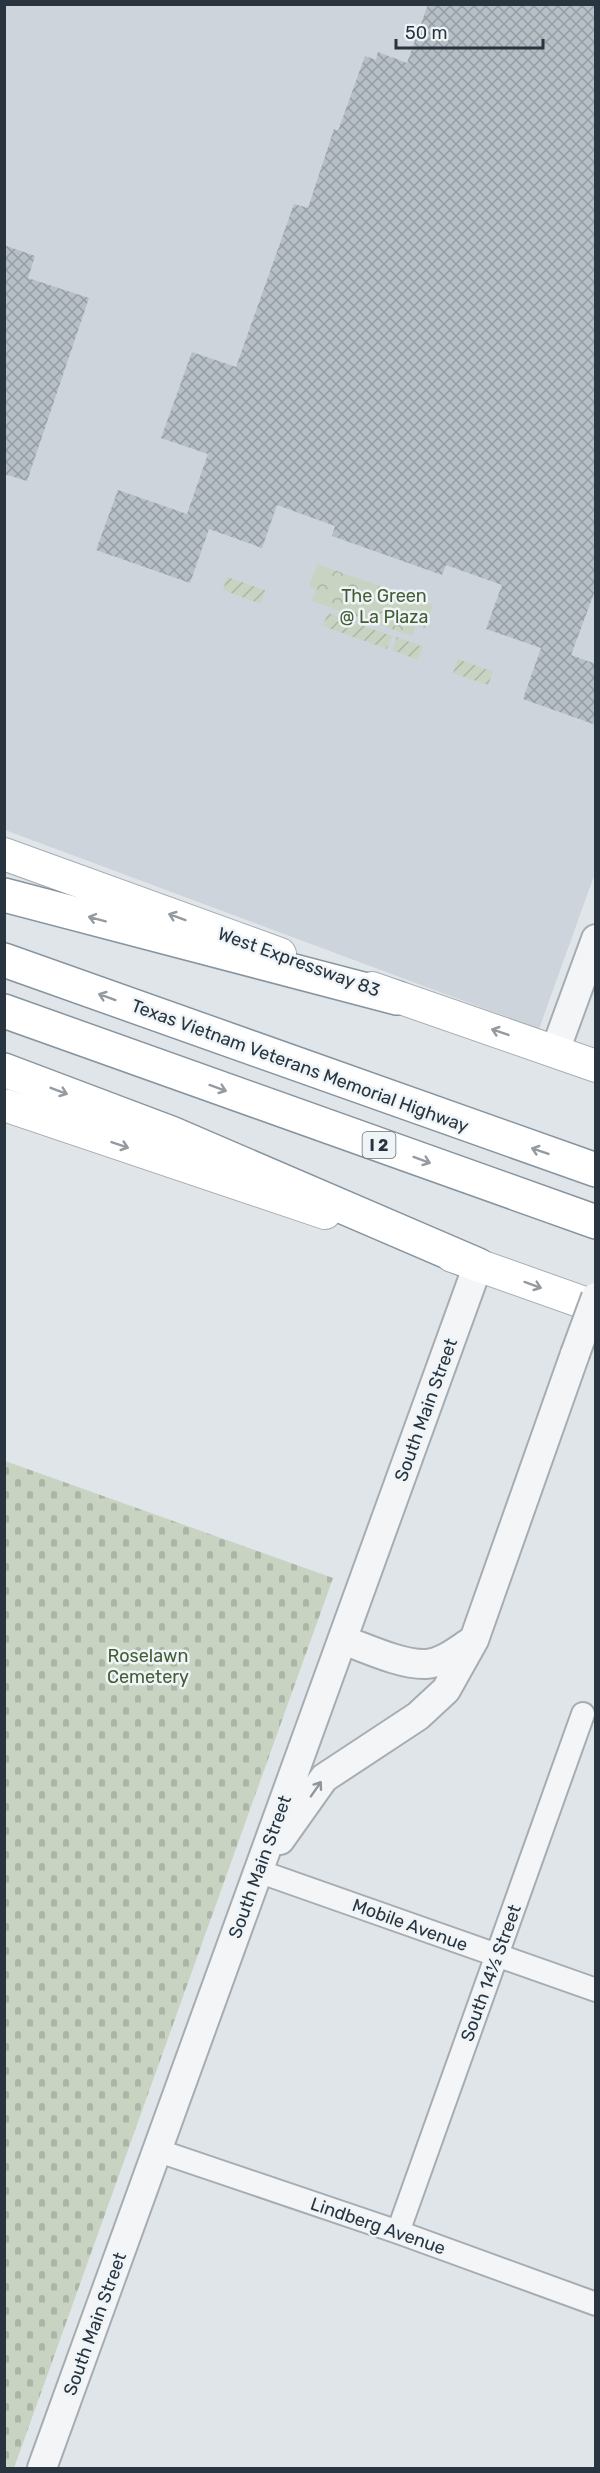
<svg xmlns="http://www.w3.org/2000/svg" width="600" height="2473" font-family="Rubik,sans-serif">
<defs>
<pattern id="cemetery-stones" width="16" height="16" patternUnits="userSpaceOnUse" patternTransform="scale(1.5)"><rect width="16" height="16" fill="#c8d3c1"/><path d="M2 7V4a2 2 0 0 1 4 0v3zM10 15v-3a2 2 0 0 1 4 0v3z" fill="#acb6a7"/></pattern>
<pattern id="park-crowns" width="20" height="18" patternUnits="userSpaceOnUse" patternTransform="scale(1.5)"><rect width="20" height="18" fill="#c8d3c1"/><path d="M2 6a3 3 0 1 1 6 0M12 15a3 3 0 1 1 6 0" fill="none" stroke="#acb6a7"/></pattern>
<pattern id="garden-furrows" width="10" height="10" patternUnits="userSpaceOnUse" patternTransform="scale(1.5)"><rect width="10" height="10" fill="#c8d3c1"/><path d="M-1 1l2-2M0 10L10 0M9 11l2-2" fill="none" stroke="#acb6a7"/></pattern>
<pattern id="building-cross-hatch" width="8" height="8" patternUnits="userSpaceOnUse" patternTransform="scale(1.5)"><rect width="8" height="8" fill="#b7bfc6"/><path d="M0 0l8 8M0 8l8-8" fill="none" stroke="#959ca2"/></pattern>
</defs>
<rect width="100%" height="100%" fill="#e0e5e9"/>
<path fill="#ced4db" d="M4 5H595V873L539 1029 5 830Z"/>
<path fill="url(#cemetery-stones)" d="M5 1461 333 1578 14 2468H4Z"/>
<path fill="url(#park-crowns)" d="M317 564 433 605 425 628 416 625 412 636 312 601 316 590 309 587Z"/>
<path fill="url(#garden-furrows)" d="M227 577 265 590 261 604 223 590Z
M328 613 392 636 387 649 323 626Z
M397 637 423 647 418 660 392 650Z
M458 659 493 672 488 685 453 673Z"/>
<path fill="url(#building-cross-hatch)" d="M428 4H596V588L571 655 596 664V725L523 699 541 648 486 629 502 585 446 565 442 575 332 536 335 526 277 505 262 548 209 529 190 583 96 550 118 490 187 514 208 454 161 438 192 352 236 367 294 204 308 208 334 129 338 131 365 56 376 60 378 52 407 63Z
M4 245 35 256 28 278 89 298 27 481 4 474Z"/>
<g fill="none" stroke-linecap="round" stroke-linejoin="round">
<defs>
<path id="minor" d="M258 1871 596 1990
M159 2151 398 2232 596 2304
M398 2232 583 1714"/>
<path id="tertiary" d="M555 1051 596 939
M343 1640C366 1648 401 1665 426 1664 443 1663 458 1650 472 1641
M280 1840 324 1778 418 1716 446 1690 474 1640 575 1354
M42 2468 478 1265"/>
<path id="secondary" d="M4 854 280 954
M372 988 596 1066
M4 1105 325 1213
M452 1256 596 1307"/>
<path id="motorway" d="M4 895 397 998
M4 960 596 1170
M4 1011 596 1222
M4 1070 171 1133 478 1265"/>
</defs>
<use href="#minor" stroke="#a5adb3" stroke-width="26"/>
<use href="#tertiary" stroke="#a5adb3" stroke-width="32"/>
<use href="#secondary" stroke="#a5adb3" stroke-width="34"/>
<use href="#motorway" stroke="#8795a0" stroke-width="36"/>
<use href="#minor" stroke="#f3f5f7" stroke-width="22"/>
<use href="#tertiary" stroke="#f3f5f7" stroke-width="28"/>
<use href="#secondary" stroke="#fff" stroke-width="32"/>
<use href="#motorway" stroke="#fff" stroke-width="33"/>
<defs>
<path id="tertiary-bridge" d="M575 1354 596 1297"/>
</defs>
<use href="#tertiary-bridge" stroke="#a5adb3" stroke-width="32" stroke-linecap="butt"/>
<use href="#tertiary-bridge" stroke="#f3f5f7" stroke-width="28"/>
</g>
<defs><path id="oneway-shaft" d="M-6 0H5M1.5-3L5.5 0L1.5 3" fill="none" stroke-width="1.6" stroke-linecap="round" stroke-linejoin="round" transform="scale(1.5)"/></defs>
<g stroke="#949aa0">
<use href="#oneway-shaft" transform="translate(177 917) rotate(-160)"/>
<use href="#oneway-shaft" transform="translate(97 919) rotate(-165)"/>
<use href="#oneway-shaft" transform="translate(107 997) rotate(-160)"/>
<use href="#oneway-shaft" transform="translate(500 1032) rotate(-161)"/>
<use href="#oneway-shaft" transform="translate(218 1088) rotate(20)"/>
<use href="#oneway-shaft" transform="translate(59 1091) rotate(21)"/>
<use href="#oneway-shaft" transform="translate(120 1145) rotate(19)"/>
<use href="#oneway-shaft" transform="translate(540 1151) rotate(-161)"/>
<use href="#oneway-shaft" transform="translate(422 1160) rotate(20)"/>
<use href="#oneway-shaft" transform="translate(533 1285) rotate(20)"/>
</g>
<use stroke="#8e959c" href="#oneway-shaft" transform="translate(316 1789) rotate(-55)"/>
<g text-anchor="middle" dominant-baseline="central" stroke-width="5" stroke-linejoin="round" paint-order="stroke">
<rect fill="#eff4f7" stroke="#646e78" stroke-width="1.5" x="362.5" y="1132" width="33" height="26" rx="4.5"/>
<g font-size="16" font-weight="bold" fill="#283541">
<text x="379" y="1145">I 2</text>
</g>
<g font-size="18" fill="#435d35" stroke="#eff4f7">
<text x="384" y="596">The Green<tspan x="384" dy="21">@ La Plaza</tspan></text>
<text x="148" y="1656">Roselawn<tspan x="148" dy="21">Cemetery</tspan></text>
</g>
<g font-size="18" fill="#283541" stroke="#eff4f7">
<text transform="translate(299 962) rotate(20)">West Expressway 83</text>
<text transform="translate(300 1066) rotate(20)">Texas Vietnam Veterans Memorial Highway</text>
<text transform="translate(426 1410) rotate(-70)">South Main Street</text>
<text transform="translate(260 1867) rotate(-70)">South Main Street</text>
<text transform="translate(410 1925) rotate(20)">Mobile Avenue</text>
<text transform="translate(491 1973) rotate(-70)">South 14½ Street</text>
<text transform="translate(378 2226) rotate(19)">Lindberg Avenue</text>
<text transform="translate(95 2324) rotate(-70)">South Main Street</text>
</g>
</g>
<rect width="600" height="2473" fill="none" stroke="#283541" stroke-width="12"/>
<path d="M396 39v9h147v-9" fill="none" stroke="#283541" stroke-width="3"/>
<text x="405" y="39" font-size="18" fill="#283541" stroke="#eff4f7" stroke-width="4.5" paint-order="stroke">50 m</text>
</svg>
